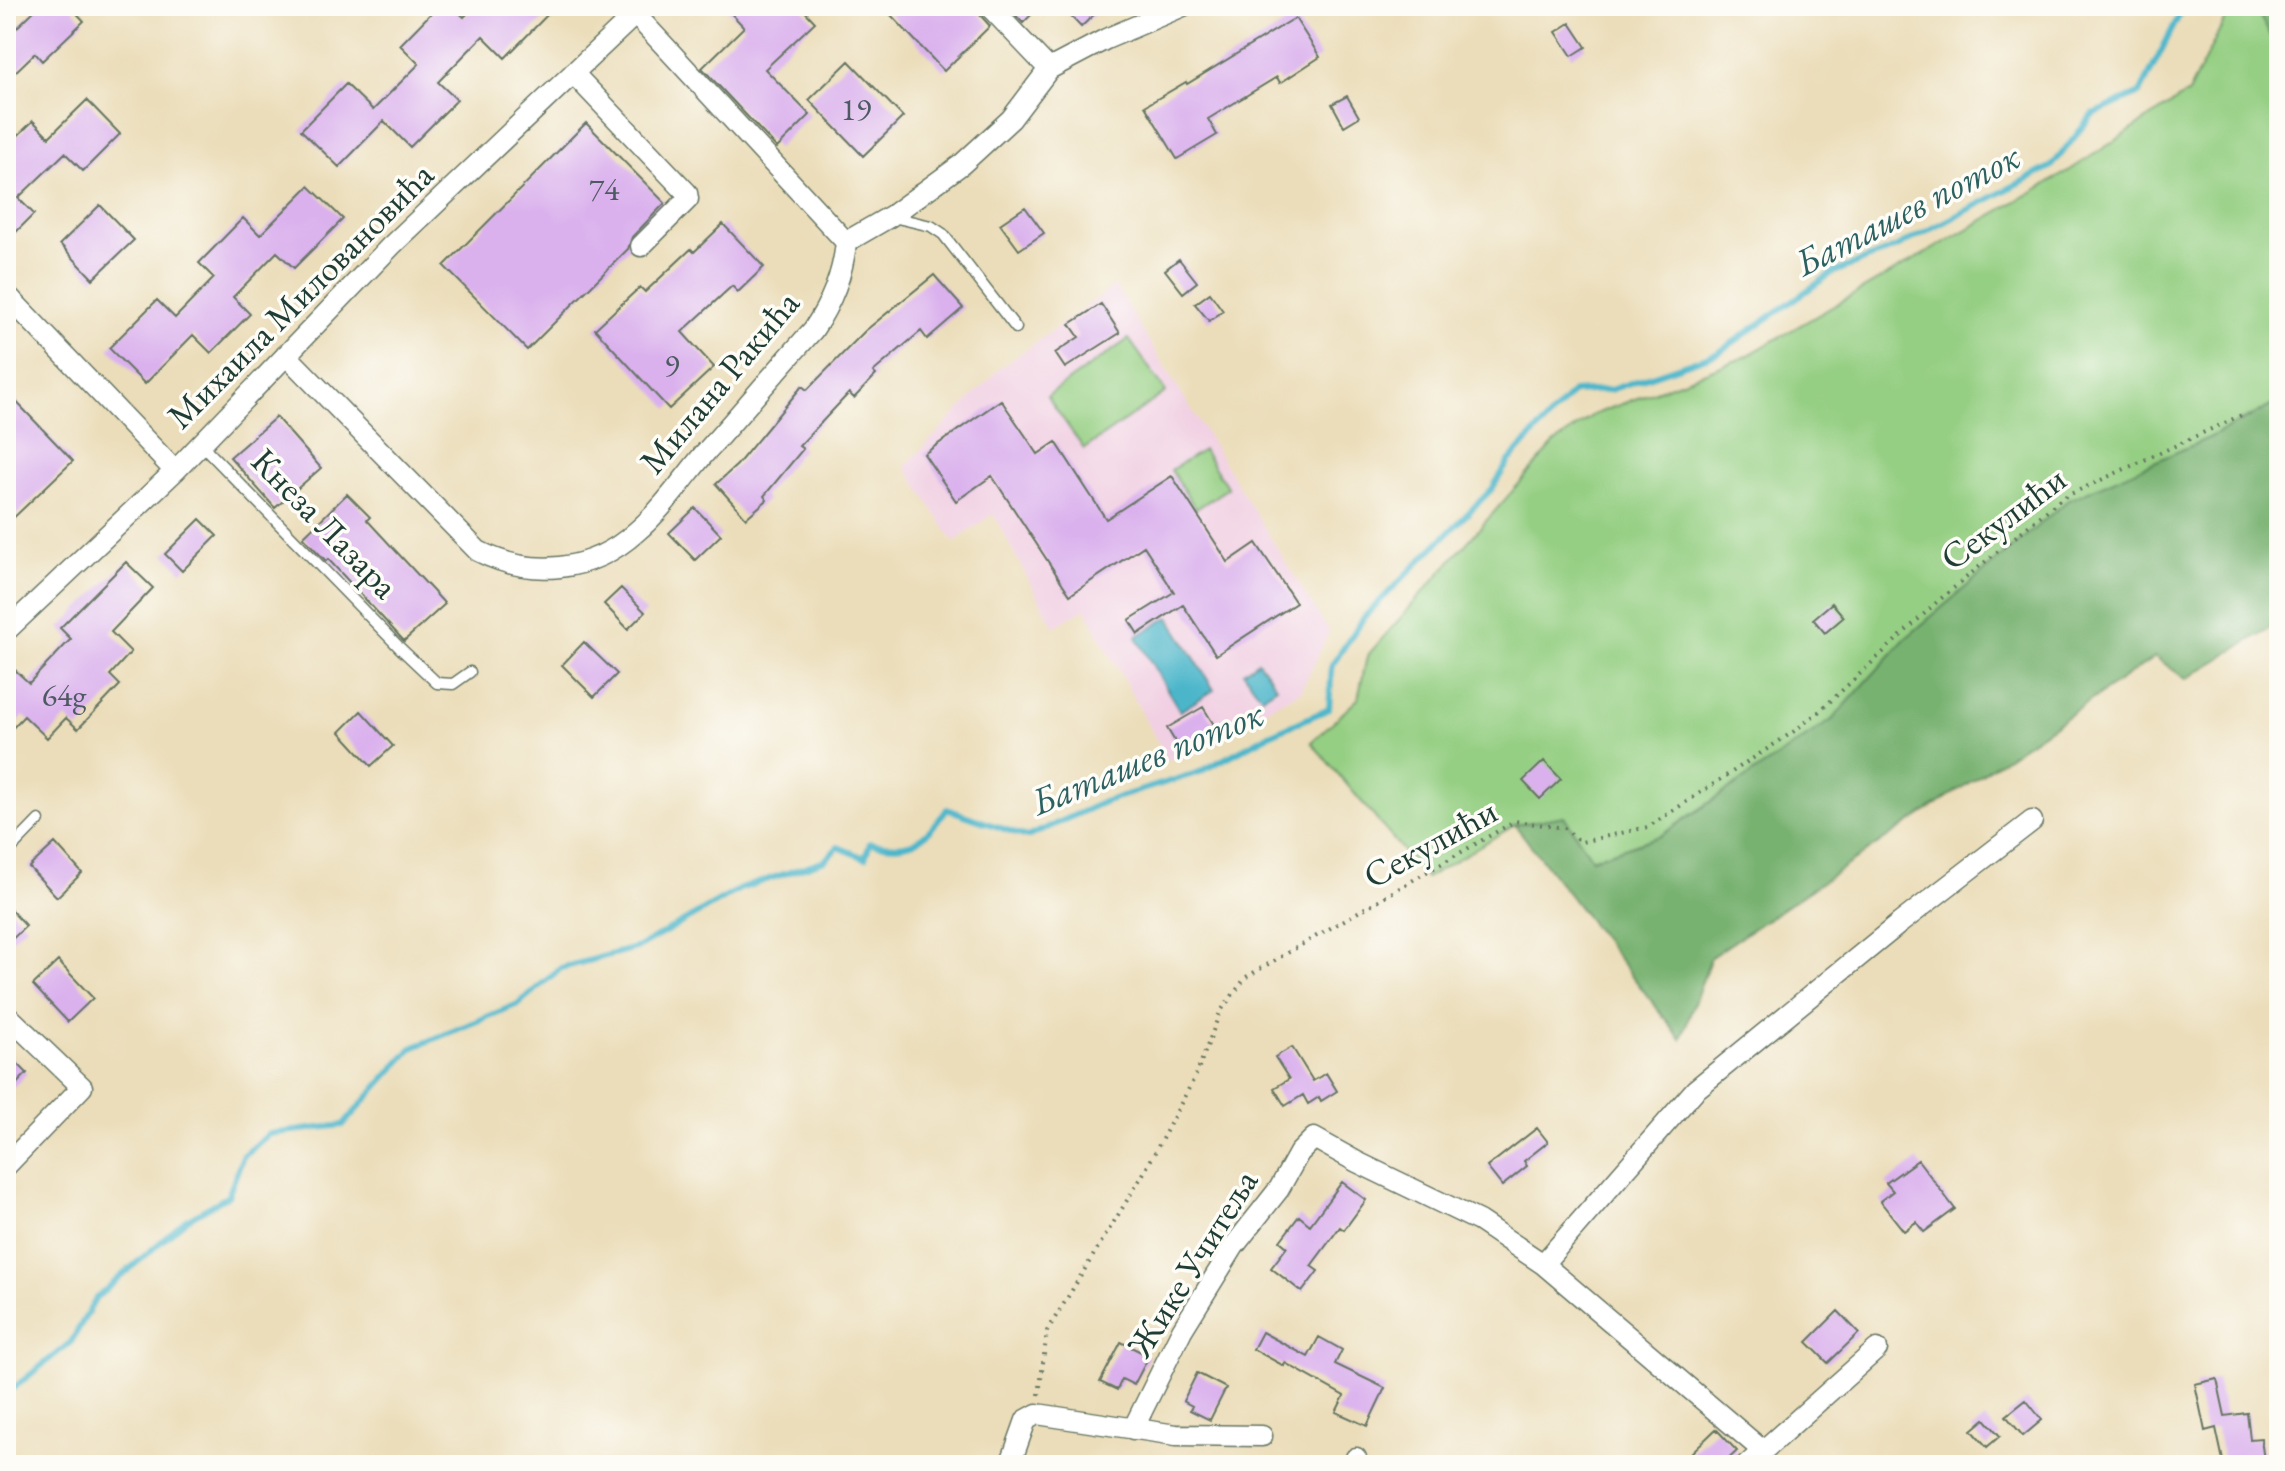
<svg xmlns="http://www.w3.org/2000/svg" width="2285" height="1471" font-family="'EB Garamond',serif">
<rect width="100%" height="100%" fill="#fdfcf7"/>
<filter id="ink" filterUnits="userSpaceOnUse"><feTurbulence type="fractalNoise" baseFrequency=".0125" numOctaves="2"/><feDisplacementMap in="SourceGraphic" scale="16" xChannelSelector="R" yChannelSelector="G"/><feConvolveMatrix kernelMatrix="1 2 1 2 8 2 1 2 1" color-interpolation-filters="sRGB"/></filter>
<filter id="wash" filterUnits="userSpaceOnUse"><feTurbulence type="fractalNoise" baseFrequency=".006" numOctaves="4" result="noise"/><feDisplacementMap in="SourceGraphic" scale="32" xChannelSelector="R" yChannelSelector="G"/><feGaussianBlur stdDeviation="1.8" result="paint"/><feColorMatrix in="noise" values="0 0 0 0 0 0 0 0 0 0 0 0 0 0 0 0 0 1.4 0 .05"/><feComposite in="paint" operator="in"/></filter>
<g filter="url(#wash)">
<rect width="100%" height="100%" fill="#ebddb9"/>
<path fill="#f1d0e3" d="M1115 286 1329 632 1301 691 1168 761 1085 608 1054 627 993 514 954 542 905 466 1000 368Z"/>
<path fill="#95cf83" stroke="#5a865c" stroke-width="2" d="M2232 6H2254L2279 50V402L2211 437 2068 500 1905 639 1832 720 1660 836 1591 859 1564 816 1515 825 1426 878 1311 742 1358 699 1367 656 1554 444 1593 415 1745 357 2067 172 2188 93Z
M1129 339 1166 392 1084 449 1047 396Z
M1203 450 1228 488 1196 509 1171 470Z"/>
<path fill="#78b271" stroke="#4c7852" stroke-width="2" d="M2254 6H2279V50Z
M2279 402V626L2277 624 2186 679 2155 657 1711 957 1681 1039 1515 825 1564 816 1592 859 1660 836 1832 720 1905 639 2068 500 2211 437Z"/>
<path fill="#4cb6ca" stroke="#367a7f" stroke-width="2" d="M1169 617 1214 690 1180 711 1136 637Z
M1258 661 1277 687 1262 697 1243 672Z"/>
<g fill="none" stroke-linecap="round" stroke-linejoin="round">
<path stroke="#4cb6ca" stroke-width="6" d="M6 1394 71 1342 96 1298 186 1220 228 1196 243 1156 269 1134 343 1125 412 1048 518 1004 561 968 639 947 740 889 825 860 838 847 865 858 870 843C913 851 922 842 947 809L1027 837 1106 801 1200 772 1269 735 1329 709 1332 665 1365 616 1492 489 1509 461 1573 392 1610 390 1718 353 1832 273 1895 248 2052 166 2093 114 2140 93 2184 6"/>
</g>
<g id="blocks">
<path fill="#dab1ed" d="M39 6H70L84 21 42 61 35 53 6 81V38Z
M438 6H452L464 17 475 6H556L505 58 483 36 438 82 457 100 410 147 384 121 339 167 301 130 346 84 373 110 419 64 400 45Z
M724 6H800L815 22 765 69 810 115 777 148 702 68 744 27Z
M899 6H976L979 14 990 26 944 71 890 14Z
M1007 6H1040L1023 23Z
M1061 6H1103L1081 27Z
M1295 18 1320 57 1280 83 1277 77 1208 119 1217 135 1177 159 1145 106 1186 82 1187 84Z
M1570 23 1586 47 1572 56 1556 32Z
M849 61 903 117 863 156 809 100Z
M1347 96 1359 117 1344 126 1332 104Z
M87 100 120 134 83 171 65 153 18 198 34 214 6 242V147L33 121 49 137Z
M586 123 665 203 632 237 628 249 527 350 444 266Z
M309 186 343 219 294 268 277 252 233 297 250 314 211 353 193 335 145 384 109 348 157 300 175 318 214 278 199 263 243 218 260 235Z
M100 205 134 240 93 279 60 244Z
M1025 207 1044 233 1019 250 1000 224Z
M723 224 764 267 738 292 732 286 682 332 714 367 669 409 595 329 640 287 645 292 691 249 694 252Z
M1179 259 1197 282 1183 293 1165 270Z
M934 275 963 308 927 339 921 331 873 372 876 375 854 398 849 393 799 446 803 449 764 496 767 500 746 518 716 484 737 465 802 386 807 390 865 331Z
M1210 293 1223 311 1209 321 1195 304Z
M1101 304 1120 333 1065 368 1055 353 1079 337 1070 324Z
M6 391 73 461 6 525Z
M1001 400 1038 454 1056 442 1106 519 1172 476 1228 562 1256 543 1296 603 1216 655 1183 605 1138 634 1129 620 1174 592 1144 546 1070 595 992 476 956 501 924 454Z
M276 417 321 468 275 508 230 457Z
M347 494 370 517 367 520 445 604 404 641 328 559 326 561 303 537Z
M695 508 721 535 695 560 669 533Z
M200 519 217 536 182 571 165 554Z
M126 562 153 588 111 632 131 652 110 675 120 685 78 729 66 718 47 738 24 716 6 735V678L14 669 29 683 71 639 60 628Z
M621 588 645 612 628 629 604 604Z
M1832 603 1844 617 1825 633 1813 619Z
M584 642 617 674 594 697 562 665Z
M1203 707 1219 733 1183 755 1167 728Z
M361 711 393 746 371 766 340 732Z
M1544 761 1561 779 1540 799 1523 781Z
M55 843 82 873 57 897 29 867Z
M6 905 26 926 6 945Z
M58 961 93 998 68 1022 33 985Z
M1292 1047 1313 1081 1326 1073 1337 1091 1321 1101 1319 1097 1308 1104 1303 1095 1285 1106 1274 1088 1289 1079 1275 1057Z
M6 1052 27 1073 6 1095Z
M1537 1128 1548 1142 1524 1161 1527 1166 1502 1186 1487 1167Z
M1918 1160 1955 1209 1924 1232 1916 1222 1904 1231 1880 1201 1893 1191 1886 1183Z
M1342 1182 1366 1200 1344 1230 1340 1227 1311 1266 1318 1271 1302 1292 1271 1268 1287 1247 1280 1241 1299 1216 1310 1225Z
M1838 1311 1859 1333 1828 1363 1807 1342Z
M1262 1332 1308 1357 1319 1337 1342 1350 1335 1364 1385 1388 1367 1426 1336 1412 1344 1396 1285 1363 1284 1366 1253 1349Z
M1121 1342 1149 1356 1134 1385 1122 1379 1117 1390 1100 1382Z
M1197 1373 1226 1388 1210 1420 1190 1410 1192 1406 1183 1401Z
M2217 1379 2225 1416 2247 1413 2250 1439 2261 1438 2264 1461 2250 1465H2224L2216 1428 2205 1431 2195 1384Z
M2026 1400 2042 1420 2023 1436 2006 1416Z
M1985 1419 2000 1436 1987 1447 1972 1430Z
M1716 1429 1737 1451 1722 1465H1688L1696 1457 1692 1452Z"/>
</g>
</g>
<g filter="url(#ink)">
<use href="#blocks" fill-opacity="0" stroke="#667563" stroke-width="2"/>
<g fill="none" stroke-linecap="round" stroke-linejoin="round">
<defs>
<path id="service" d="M893 217 931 226 943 234 1016 328
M201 444 400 648 437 683 453 684 470 672
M6 854 39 820"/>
<path id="minor" d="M989 6 1049 69
M635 14 846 242
M573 73 687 193 688 199 641 246
M6 294 175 471
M286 355 478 551C531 578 591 573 636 532 661 511 683 479 704 454 741 413 776 371 813 330 832 302 843 275 846 242L891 216 962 164 1011 119 1049 69 1106 39 1183 6
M6 631 175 471 391 246 644 6
M6 1014 82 1087 6 1166
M1543 1264 1695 1090 1900 923 2032 821
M1133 1429 1182 1330 1234 1246 1279 1189 1299 1153 1314 1138 1357 1162 1479 1221 1543 1264 1763 1451
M1010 1465 1026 1420 1037 1414 1176 1435 1262 1436
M1355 1465 1356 1458
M1747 1465 1877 1349"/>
</defs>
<use href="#service" stroke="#667563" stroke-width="13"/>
<use href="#minor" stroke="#667563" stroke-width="23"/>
<path stroke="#667563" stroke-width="4" stroke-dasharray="2 6" stroke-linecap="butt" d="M1039 1395 1047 1331 1145 1171 1197 1073 1220 1012 1246 977 1515 821 1564 828 1581 842 1648 827 1793 732 1821 710 1938 601 2062 498 2246 413"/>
<use href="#service" stroke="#fff" stroke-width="10"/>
<use href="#minor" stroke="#fff" stroke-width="20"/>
</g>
</g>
<g text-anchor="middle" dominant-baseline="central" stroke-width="7" stroke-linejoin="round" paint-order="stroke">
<g font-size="32" fill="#4e5a62">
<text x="856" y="109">19</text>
<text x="604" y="189">74</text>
<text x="672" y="365">9</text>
<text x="64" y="695">64g</text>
</g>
<g font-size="36" fill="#1f3d34" stroke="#fdfcf7">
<text transform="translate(300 295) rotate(-45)">Михаила Миловановића</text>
<text transform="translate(719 382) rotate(-50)">Милана Ракића</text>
<text transform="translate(2003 518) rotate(-37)">Секулићи</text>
<text transform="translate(325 523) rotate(46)">Кнеза Лазара</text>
<text transform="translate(1430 843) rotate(-29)">Секулићи</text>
<text transform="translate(1192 1263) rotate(-58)">Жике Учитеља</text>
</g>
<g font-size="38" font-style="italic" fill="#2c6161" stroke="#fdfcf7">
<text transform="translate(1907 209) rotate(-27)">Баташев поток</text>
<text transform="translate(1147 757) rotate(-22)">Баташев поток</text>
</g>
</g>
<rect width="2285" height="1471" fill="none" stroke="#fdfcf7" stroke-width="32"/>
</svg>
